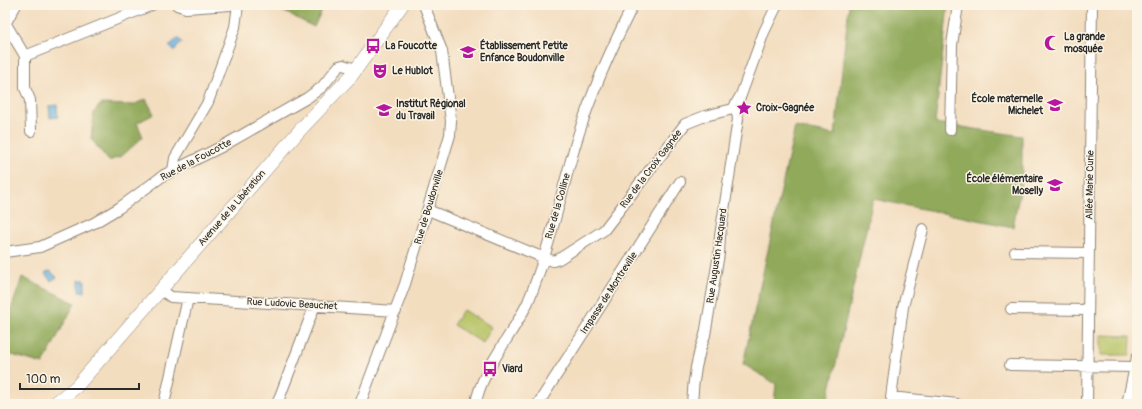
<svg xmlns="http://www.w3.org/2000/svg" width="1142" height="409" font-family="Pangolin,sans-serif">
<rect width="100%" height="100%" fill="#fcf5e5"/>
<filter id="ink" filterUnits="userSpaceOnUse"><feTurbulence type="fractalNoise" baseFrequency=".025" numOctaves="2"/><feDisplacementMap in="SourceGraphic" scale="8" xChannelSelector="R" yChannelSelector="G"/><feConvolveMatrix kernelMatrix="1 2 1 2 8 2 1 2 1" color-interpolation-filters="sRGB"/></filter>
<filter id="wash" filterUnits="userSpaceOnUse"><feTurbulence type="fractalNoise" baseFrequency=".012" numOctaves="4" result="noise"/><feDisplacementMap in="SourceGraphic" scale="16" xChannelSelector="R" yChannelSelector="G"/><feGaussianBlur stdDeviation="0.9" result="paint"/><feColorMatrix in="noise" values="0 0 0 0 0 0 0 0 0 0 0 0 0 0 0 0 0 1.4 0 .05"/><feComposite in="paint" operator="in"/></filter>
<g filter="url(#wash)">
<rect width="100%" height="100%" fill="#f3ddbf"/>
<path fill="#b6c365" stroke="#707748" d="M463 310 492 327 483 343 453 325Z
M1101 335 1131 336 1130 355H1101Z"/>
<path fill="#90a95a" stroke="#5e6a42" d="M281 5H324L314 27 279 9Z
M849 5H948L935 123 1022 136V180L1013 227 873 199 827 403 829 404H774L776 384 743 364 795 127 835 135Z
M146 99 154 114 137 123 143 137 122 156 109 161 91 139 94 112 101 104 133 105Z
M22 277 75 303 43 364 5 353V328Z"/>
<path fill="#65addc" stroke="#486c84" d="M178 38 182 42 174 51 169 46Z
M57 105 58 117 50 118 49 106Z
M50 271 57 277 51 281 45 274 46 272Z
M79 280H85V292L79 291Z"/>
</g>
<g filter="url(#ink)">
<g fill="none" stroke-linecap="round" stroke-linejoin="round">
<defs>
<path id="minor" d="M177 5 186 8 230 5
M5 24 16 5
M6 24 25 56V88L30 100 31 131
M25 56 152 5
M950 130 952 45 958 5
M173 171 175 158 208 102 235 27 238 5
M428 210 537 255 553 261 559 259 604 230 685 124 705 116 733 109 741 95 764 32 777 5
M923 229 903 307 891 397 957 404
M5 252 40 247 94 223 119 208 164 175 221 147 307 98 322 87 339 66 343 65 356 69
M1015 252 1089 253
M161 290 171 297 396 311
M1011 309 1088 310
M1010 365 1135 367
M164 404 188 298
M277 404 315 305
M360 404 405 284 450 135 451 121 442 51 424 5
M476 404C479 374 515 331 528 302 550 249 561 191 578 136 592 91 612 47 633 5
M538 404 680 182
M692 404C693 381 697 356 705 335L719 254 720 236 738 119 737 113 733 109
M1087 404 1092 5
M1127 404 1137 357"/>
<path id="major" d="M54 404 76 387 300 130 352 75 402 5"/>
</defs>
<use href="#minor" stroke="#8f8475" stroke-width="12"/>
<use href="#major" stroke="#8f8475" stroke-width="14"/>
<use href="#minor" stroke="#fff" stroke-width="10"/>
<use href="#major" stroke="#fff" stroke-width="13"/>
</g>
</g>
<defs>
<symbol id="mosque-bare" viewBox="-9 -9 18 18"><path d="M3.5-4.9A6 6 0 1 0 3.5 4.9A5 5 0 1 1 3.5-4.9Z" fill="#b5179e" stroke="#fcf5e5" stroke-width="2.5" paint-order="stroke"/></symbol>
<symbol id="bus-bare" viewBox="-9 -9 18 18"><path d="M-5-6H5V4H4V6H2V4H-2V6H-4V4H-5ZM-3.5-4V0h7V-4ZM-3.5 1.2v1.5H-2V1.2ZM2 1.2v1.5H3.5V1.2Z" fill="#b5179e" stroke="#fcf5e5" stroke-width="2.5" paint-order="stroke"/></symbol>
<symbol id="school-bare" viewBox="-9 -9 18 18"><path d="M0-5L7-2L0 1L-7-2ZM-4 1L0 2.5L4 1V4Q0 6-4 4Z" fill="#b5179e" stroke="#fcf5e5" stroke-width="2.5" paint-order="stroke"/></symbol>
<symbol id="theatre-bare" viewBox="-9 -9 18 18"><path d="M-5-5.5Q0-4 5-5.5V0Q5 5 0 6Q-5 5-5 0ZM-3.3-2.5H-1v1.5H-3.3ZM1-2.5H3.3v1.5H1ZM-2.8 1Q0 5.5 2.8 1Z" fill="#b5179e" stroke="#fcf5e5" stroke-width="2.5" paint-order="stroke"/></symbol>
<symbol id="sight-bare" viewBox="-9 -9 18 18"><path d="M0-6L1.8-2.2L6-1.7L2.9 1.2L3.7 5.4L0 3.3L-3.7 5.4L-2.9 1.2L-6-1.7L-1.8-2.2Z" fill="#b5179e" stroke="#fcf5e5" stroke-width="2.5" paint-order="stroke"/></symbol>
<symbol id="university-bare" viewBox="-9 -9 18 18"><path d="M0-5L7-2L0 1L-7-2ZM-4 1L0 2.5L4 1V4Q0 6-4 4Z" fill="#b5179e" stroke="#fcf5e5" stroke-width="2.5" paint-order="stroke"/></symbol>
</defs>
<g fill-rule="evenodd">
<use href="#mosque-bare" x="1041" y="32" width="22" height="22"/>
<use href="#bus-bare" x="362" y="35" width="22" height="22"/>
<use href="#school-bare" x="457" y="41" width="22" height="22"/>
<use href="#theatre-bare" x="369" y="60" width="22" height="22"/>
<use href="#school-bare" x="1044" y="94" width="22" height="22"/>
<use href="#sight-bare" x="733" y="97" width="22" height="22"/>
<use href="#university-bare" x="373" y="99" width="22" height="22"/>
<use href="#school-bare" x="1044" y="174" width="22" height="22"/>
<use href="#bus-bare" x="479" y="358" width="22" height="22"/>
</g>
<g text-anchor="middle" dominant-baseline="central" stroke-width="3" stroke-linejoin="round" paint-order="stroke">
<g font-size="10" font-weight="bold" fill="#2b2b2b" stroke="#fcf5e5" text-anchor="start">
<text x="1064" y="37">La grande<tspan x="1064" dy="12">mosquée</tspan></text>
<text x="385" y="46">La Foucotte</text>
<text x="480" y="46">Établissement Petite<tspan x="480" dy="12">Enfance Boudonville</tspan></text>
<text x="392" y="71">Le Hublot</text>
<text x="1043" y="99" text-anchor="end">École maternelle<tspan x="1043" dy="12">Michelet</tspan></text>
<text x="396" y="104">Institut Régional<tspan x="396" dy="12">du Travail</tspan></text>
<text x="756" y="108">Croix-Gagnée</text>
<text x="1043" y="179" text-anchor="end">École élémentaire<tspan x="1043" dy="12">Moselly</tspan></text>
<text x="502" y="369">Viard</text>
</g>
<g font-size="10" fill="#2b2b2b" stroke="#fcf5e5">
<text transform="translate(196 160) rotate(-28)">Rue de la Foucotte</text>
<text transform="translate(651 169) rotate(-53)">Rue de la Croix Gagnée</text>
<text transform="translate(1090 185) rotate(-89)">Allée Marie Curie</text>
<text transform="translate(558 206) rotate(-74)">Rue de la Colline</text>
<text transform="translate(429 207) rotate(-73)">Rue de Boudonville</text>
<text transform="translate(232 208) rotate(-49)">Avenue de la Libération</text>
<text transform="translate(717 256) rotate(-82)">Rue Augustin Hacquard</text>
<text transform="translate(609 293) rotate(-57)">Impasse de Montreville</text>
<text transform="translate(292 304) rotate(3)">Rue Ludovic Beauchet</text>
</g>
</g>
<rect width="1142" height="409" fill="none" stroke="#fcf5e5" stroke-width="20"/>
<path d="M20 383v6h119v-6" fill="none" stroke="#2b2b2b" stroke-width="2"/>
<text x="26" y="383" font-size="12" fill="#2b2b2b" stroke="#fcf5e5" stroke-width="3" paint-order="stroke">100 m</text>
</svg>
